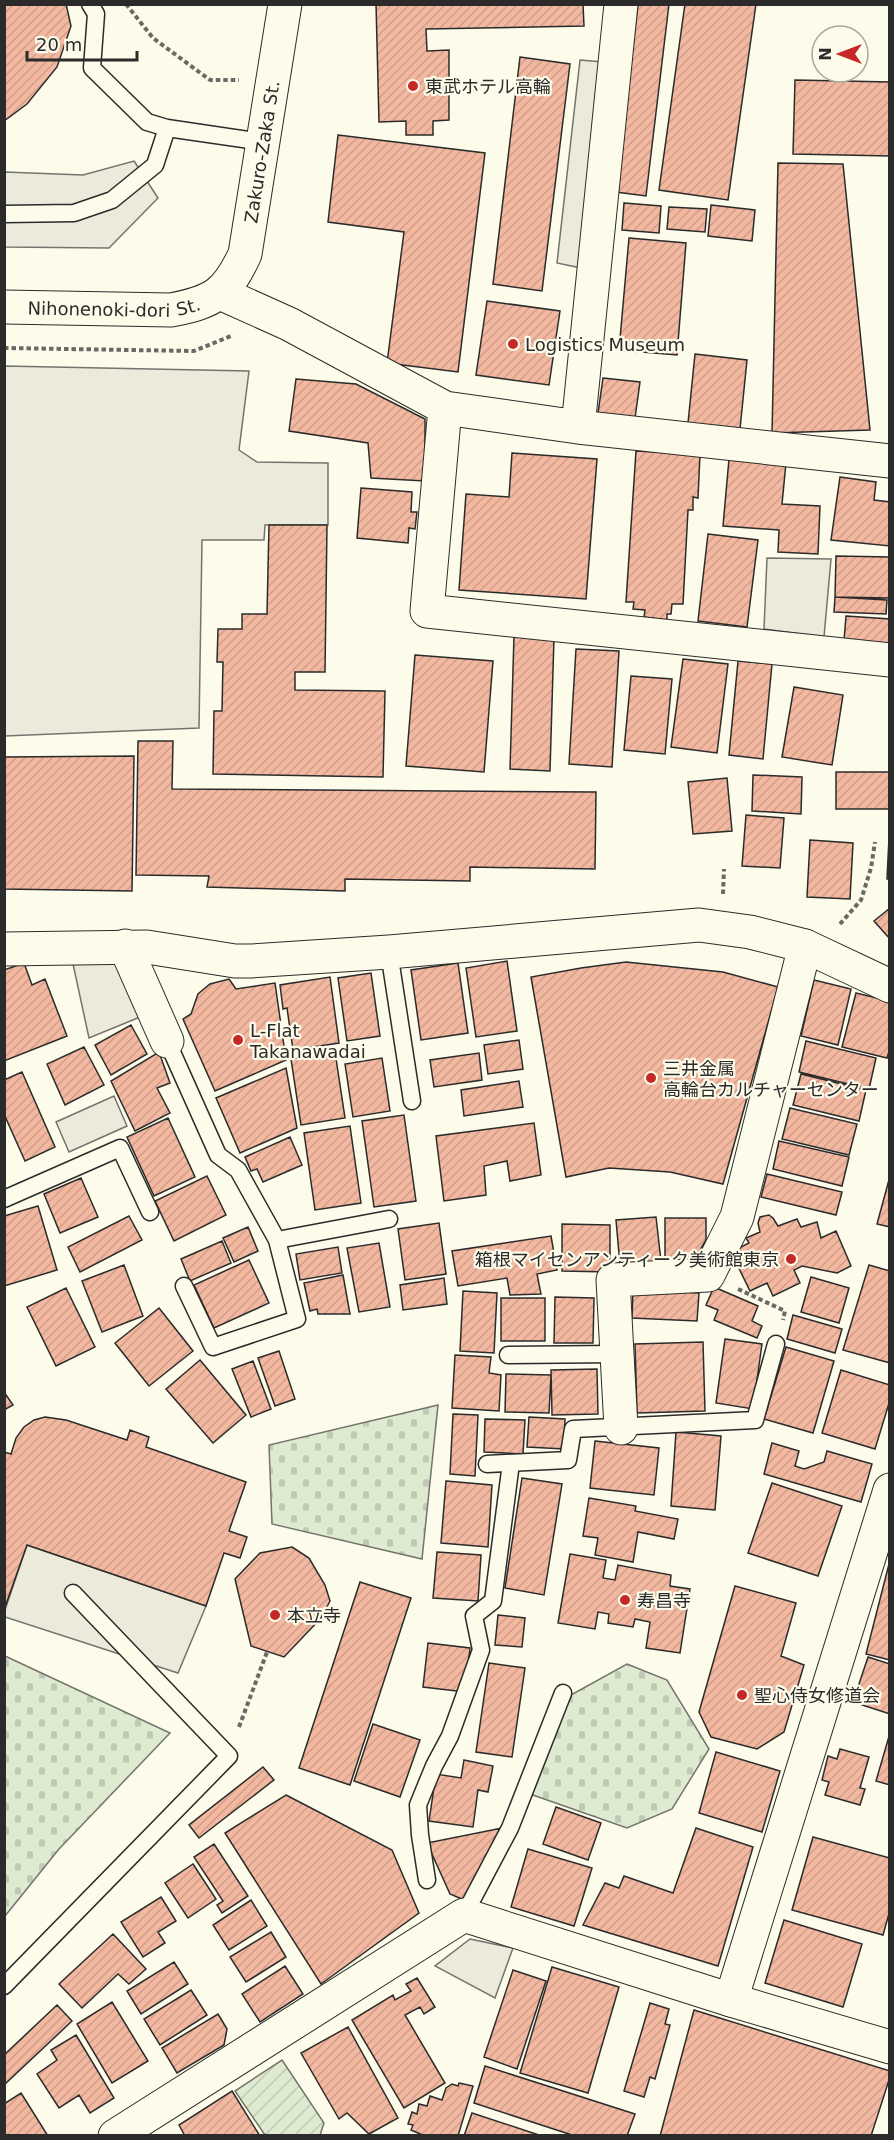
<svg xmlns="http://www.w3.org/2000/svg" width="894" height="2140" font-family="'DejaVu Sans','Noto Sans JP',sans-serif">
<defs>
<pattern id="cemetery-stones" width="16" height="16" patternUnits="userSpaceOnUse" patternTransform="scale(1.5)"><rect width="16" height="16" fill="#deebd1"/><path d="M2 7V4a2 2 0 0 1 4 0v3zM10 15v-3a2 2 0 0 1 4 0v3z" fill="#bfcab4"/></pattern>
<pattern id="garden-furrows" width="10" height="10" patternUnits="userSpaceOnUse" patternTransform="scale(1.5)"><rect width="10" height="10" fill="#deebd1"/><path d="M-1 1l2-2M0 10L10 0M9 11l2-2" fill="none" stroke="#bfcab4"/></pattern>
<pattern id="building-hatch" width="6" height="6" patternUnits="userSpaceOnUse" patternTransform="scale(1.5)"><rect width="6" height="6" fill="#f2b8a0"/><path d="M-1 1l2-2M0 6l6-6M5 7l2-2" fill="none" stroke="#d09e8a"/></pattern>
</defs>
<rect width="100%" height="100%" fill="#fdfbea"/>
<path fill="url(#cemetery-stones)" stroke="#74746e" stroke-width="1.5" d="M438 1405 422 1559 272 1524 269 1445Z
M5 1656 170 1733 59 1849 5 1916Z
M627 1664 667 1680 709 1749 672 1809 627 1828 530 1794 569 1696Z"/>
<path fill="url(#garden-furrows)" stroke="#74746e" stroke-width="1.5" d="M282 2060 324 2123 320 2135H265L235 2091Z"/>
<path fill="#eceadb" stroke="#74746e" stroke-width="1.5" d="M580 60 603 62 581 268 557 263Z
M134 161 158 198 109 248 5 247V172L83 175Z
M4 366 249 371 239 450 257 462 328 463V525H265L264 540H202L199 728 5 736Z
M767 558 831 559 824 637 764 629Z
M117 962 140 1017 89 1038 73 964Z
M114 1096 127 1126 69 1152 56 1122Z
M27 1545 206 1606 178 1673 5 1617V1610Z
M470 1939 513 1948 495 1998 435 1966Z"/>
<path fill="url(#building-hatch)" stroke="#2b2b2b" stroke-width="1.5" d="M4 4H66L71 26 57 67 27 104 4 121Z
M376 4H583L584 26 426 29 427 51 449 50V120L433 121V135H406V121L379 122Z
M638 4H669L646 196 616 192Z
M685 4H756L728 200 659 190Z
M520 57 570 64 542 291 493 284Z
M795 80 890 82V156L793 154Z
M338 135 485 153 458 372 387 363 404 232 328 222Z
M778 163 843 164 870 430 772 433Z
M624 203 661 206 659 233 622 230Z
M711 205 755 210 752 241 708 236Z
M669 207 707 209 705 232 667 229Z
M629 238 686 243 677 355 619 350Z
M487 301 560 311 549 385 476 375Z
M695 354 747 360 740 429 688 423Z
M603 378 640 382 635 418 598 413Z
M296 379 356 384 425 419V481L371 478 368 443 289 431Z
M636 451 700 454 698 498 693 497V510H688L683 604H672L671 614H667V620L644 617 645 610 633 609 634 602H626Z
M512 453 597 459 586 599 459 590 466 494 509 497Z
M729 459 786 463 782 504 820 506 818 554 778 552 779 530 723 526Z
M840 477 876 482 874 500 890 502V546L831 540Z
M361 488 412 492 411 512H417L415 529 409 528 408 543 357 538Z
M269 525H327L325 672H295V690L385 691 383 777 213 774 214 711H222L223 662H217L218 629H242V614H267Z
M708 534 758 540 747 627 698 621Z
M836 556 890 557V598L835 597Z
M835 597 887 600 886 614 834 612Z
M846 616 890 619V644L844 641Z
M514 636 554 637 550 771 510 769Z
M576 649 619 651 612 767 569 764Z
M415 655 493 661 484 772 406 766Z
M683 659 728 664 717 753 671 747Z
M738 661 772 664 763 759 729 755Z
M631 676 672 679 665 754 624 750Z
M794 687 843 695 832 765 782 757Z
M138 741H173L172 789 596 792 595 869 470 867V881L345 879V891L207 887 209 876 136 875Z
M134 756 132 891 4 889V757Z
M836 772H890V809H836Z
M753 775 802 777 801 814 752 811Z
M727 778 732 831 693 834 688 782Z
M746 815 784 818 780 868 742 866Z
M889 838H890V879H887Z
M810 840 853 843 850 899 807 897Z
M890 908V939L874 921Z
M507 961 517 1031 476 1037 466 968Z
M626 962 723 972 778 987 723 1184 670 1172 609 1168 566 1177 531 977 581 968Z
M24 963 32 985 45 979 67 1036 4 1061V970Z
M458 963 468 1033 421 1040 411 970Z
M371 973 380 1036 347 1041 338 978Z
M330 977 339 1043 293 1050 287 1008 283 1009 280 985Z
M229 979 236 989 275 983 286 1060 215 1091 183 1019 191 1014 198 994 210 984Z
M814 980 851 989 838 1045 801 1036Z
M856 993 890 1001V1048L887 1058 842 1047Z
M131 1025 147 1054 111 1075 95 1045Z
M519 1040 523 1069 488 1074 484 1045Z
M806 1041 876 1058 869 1089 799 1072Z
M84 1047 104 1085 65 1105 47 1064Z
M159 1052 170 1083 157 1088 170 1113 135 1131 111 1081Z
M335 1052 345 1118 301 1125 291 1059Z
M479 1053 482 1080 434 1087 430 1060Z
M382 1058 390 1111 353 1117 345 1064Z
M286 1068 297 1128 240 1153 216 1098Z
M22 1072 55 1147 25 1161 4 1114V1080Z
M801 1074 866 1090 859 1121 793 1105Z
M519 1081 523 1107 464 1116 461 1090Z
M790 1108 857 1124 849 1155 782 1139Z
M404 1115 416 1201 374 1207 362 1121Z
M168 1118 195 1177 154 1196 127 1137Z
M534 1123 541 1175 510 1181 507 1161 484 1166 486 1195 444 1201 436 1136Z
M350 1126 361 1203 315 1210 304 1133Z
M290 1137 302 1165 263 1182 257 1169 251 1171 245 1157Z
M779 1141 849 1157 842 1186 773 1169Z
M767 1174 842 1192 836 1215 761 1197Z
M207 1176 226 1215 174 1241 155 1201Z
M890 1176V1227L877 1224Z
M81 1178 98 1217 60 1233 44 1194Z
M38 1206 57 1270 4 1286V1216Z
M769 1215 773 1218 778 1226 797 1219 801 1227 817 1222 821 1238 836 1231 851 1266 837 1273 802 1266 794 1270 800 1283 773 1296 767 1283 750 1291 731 1252 749 1243 746 1238 760 1232 758 1223 760 1217Z
M129 1216 142 1240 80 1272 68 1247Z
M656 1217 661 1261 620 1265 616 1220Z
M665 1218H706V1240L693 1262H665Z
M439 1223 446 1274 405 1280 398 1229Z
M562 1224 610 1225V1272L562 1271Z
M248 1227 258 1251 234 1262 223 1238Z
M551 1236 557 1270 537 1274 541 1294 510 1295 507 1278 458 1286 452 1251Z
M222 1241 231 1263 190 1281 181 1259Z
M379 1243 390 1307 359 1312 347 1248Z
M338 1247 342 1273 300 1280 296 1254Z
M249 1260 269 1303 214 1328 194 1285Z
M124 1265 143 1316 102 1332 82 1281Z
M869 1265 890 1271V1363L843 1350Z
M343 1275 350 1314H318L317 1309 310 1311 304 1283Z
M811 1277 849 1288 839 1323 801 1312Z
M444 1278 447 1304 403 1310 400 1285Z
M714 1287 758 1306 752 1321 762 1326 757 1338 714 1320 718 1310 706 1305Z
M66 1288 95 1347 56 1366 27 1307Z
M633 1289 699 1293 697 1321 632 1318Z
M463 1291 497 1293 494 1353 460 1351Z
M555 1297 594 1298 593 1343H554Z
M501 1298H545V1341H501Z
M159 1308 193 1351 149 1386 115 1343Z
M793 1315 842 1329 835 1353 787 1339Z
M725 1339 762 1344 753 1409 716 1403Z
M703 1342 705 1411 637 1413 635 1344Z
M786 1347 834 1361 813 1433 764 1419Z
M279 1351 295 1399 275 1406 258 1358Z
M455 1355 491 1357 489 1373 501 1375 499 1411 452 1408Z
M200 1360 246 1415 213 1443 166 1389Z
M253 1361 271 1409 251 1417 232 1369Z
M597 1369 598 1414 552 1415 551 1370Z
M841 1370 890 1385V1400L875 1449 822 1433Z
M506 1374 551 1375 549 1413 505 1412Z
M4 1392 13 1405 4 1410Z
M453 1414 478 1415 475 1476 450 1474Z
M45 1417 66 1420 127 1440 130 1430 149 1437 146 1447 246 1482 229 1531 247 1537 240 1558 224 1553 206 1606 27 1545 4 1610V1452L11 1454 16 1438 24 1427 34 1420Z
M529 1417 565 1419 564 1449 527 1447Z
M485 1419 525 1420 523 1454 484 1452Z
M676 1432 721 1436 715 1510 671 1506Z
M595 1441 659 1448 654 1495 590 1488Z
M772 1443 799 1451 795 1466 804 1469 824 1462 827 1451 872 1464 861 1502 764 1474Z
M522 1478 562 1484 544 1595 505 1588Z
M446 1481 492 1485 488 1547 441 1543Z
M772 1483 842 1506 818 1576 748 1553Z
M589 1498 636 1506 635 1511 678 1519 674 1539 638 1532 633 1562 595 1555 598 1538 583 1536Z
M292 1547 309 1558 325 1585 330 1601 321 1618 284 1657 251 1646 235 1579 260 1553Z
M437 1552 481 1555 478 1601 433 1598Z
M570 1554 606 1560 603 1578 615 1580 618 1565 671 1575 670 1586 690 1589 680 1653 646 1648 650 1622 635 1619 633 1627 608 1623 609 1614 598 1612 595 1629 558 1623Z
M889 1564 890 1565V1660L866 1654Z
M360 1582 411 1598 350 1785 299 1768Z
M735 1586 796 1603 781 1656 804 1665 784 1732 757 1749 711 1737 699 1712Z
M498 1615 525 1618 522 1647 495 1645Z
M428 1643 470 1648 465 1692 423 1687Z
M868 1657 890 1664V1714L853 1702Z
M489 1663 525 1668 512 1757 476 1752Z
M373 1724 420 1740 400 1797 354 1781Z
M890 1733V1785L876 1781Z
M840 1749 869 1757 860 1788 865 1789 860 1805 825 1795 829 1782 822 1780 828 1756 837 1759Z
M716 1752 780 1771 762 1832 699 1813Z
M464 1760 493 1766 488 1792 478 1790 473 1827 429 1821 436 1774 461 1778Z
M263 1767 274 1780 199 1838 189 1825Z
M286 1795 392 1850 419 1913 321 1984 225 1833Z
M556 1807 601 1823 588 1860 543 1844Z
M502 1828 464 1900 450 1894 427 1843Z
M696 1828 753 1847 718 1966 583 1925 605 1883 619 1888 624 1876 673 1893Z
M813 1837 890 1858V1910L883 1935 792 1910Z
M214 1844 248 1896 222 1913 217 1905 223 1901 194 1857Z
M528 1849 592 1868 574 1926 511 1907Z
M193 1864 216 1899 188 1918 165 1883Z
M161 1897 176 1921 158 1932 165 1943 143 1957 121 1922Z
M251 1900 267 1926 229 1950 213 1925Z
M784 1920 862 1944 843 2007 765 1983Z
M271 1932 286 1957 246 1982 230 1957Z
M113 1934 146 1969 129 1984 118 1974 82 2008 59 1984Z
M174 1962 188 1984 141 2014 127 1991Z
M285 1966 303 1994 260 2022 242 1994Z
M552 1967 619 1987 588 2093 520 2073Z
M513 1970 546 1981 517 2069 484 2057Z
M417 1978 435 2007 424 2014 420 2007 405 2015 445 2083 404 2108 352 2020 393 1995 395 2000 411 1991 406 1984Z
M191 1990 207 2015 160 2045 144 2019Z
M112 2002 148 2061 112 2083 77 2024Z
M650 2003 669 2009 665 2024 670 2025 655 2079 650 2077 644 2097 624 2091Z
M57 2005 72 2021 4 2085V2055Z
M694 2010 890 2071V2077L871 2136H660Z
M218 2014 227 2029 224 2045 177 2073 162 2048Z
M348 2027 398 2118 369 2134 347 2113 339 2119 301 2053Z
M76 2035 114 2098 90 2113 79 2095 59 2108 37 2074 57 2060 51 2050Z
M485 2066 635 2114 627 2136H575L474 2103Z
M459 2083 473 2086 458 2136H425L411 2130 413 2125 408 2124 412 2112 417 2114 419 2104 427 2106 430 2096 442 2100 446 2088 452 2084 458 2086Z
M232 2091 260 2136H185L179 2125Z
M21 2093 48 2136H4V2104Z
M472 2113 542 2136H464Z"/>
<g fill="none" stroke-linecap="round" stroke-linejoin="round">
<defs>
<path id="lane" d="M90 4 96 14 92 68 147 122 167 128 263 142
M4 214 74 213 112 200 155 165 167 128
M389 952 412 1101
M167 1041 218 1155 238 1170 277 1240
M4 1199 120 1148 150 1212
M184 1286 213 1347 297 1319 277 1240 389 1219
M508 1355 616 1354
M487 1464 568 1460 573 1429 755 1420 776 1344
M427 1880 420 1835 418 1805 434 1766 450 1736 481 1650 474 1616 493 1601 511 1463
M464 1915 510 1828 563 1693
M4 1986 229 1756 73 1593"/>
<path id="street" d="M220 293 289 324 445 408 578 427 890 461
M445 408 427 611 890 660
M578 427 621 4
M125 946 167 1041
M621 1428 613 1280 708 1275 737 1217 805 946
M731 2000 890 1490"/>
<g id="secondary">
<path id="s1" d="M4 307 171 310C214 302 227 293 245 254L285 4"/>
<path d="M4 949 147 947 235 961H251L389 952 699 925 750 932 805 946 890 986"/>
<path d="M115 2136 464 1915 731 2000 890 2047"/>
</g>
</defs>
<use href="#lane" stroke="#2b2b2b" stroke-width="19"/>
<use href="#street" stroke="#2b2b2b" stroke-width="35"/>
<use href="#secondary" stroke="#2b2b2b" stroke-width="35"/>
<path stroke="#6a6964" stroke-width="4" stroke-dasharray="4.5 3" stroke-linecap="butt" d="M126 4 153 38 210 80H239
M4 348 194 351 231 336
M723 894 724 869
M840 924 861 900 871 868 875 842
M738 1289 785 1311 783 1320
M239 1727 267 1652"/>
<use href="#lane" stroke="#fdfbea" stroke-width="16"/>
<use href="#street" stroke="#fdfbea" stroke-width="33"/>
<use href="#secondary" stroke="#fdfbea" stroke-width="33"/>
</g>
<g fill="#c62828" stroke="#fdfbea" stroke-width="2">
<circle cx="413" cy="86" r="6"/>
<circle cx="513" cy="344" r="6"/>
<circle cx="238" cy="1040" r="6"/>
<circle cx="651" cy="1078" r="6"/>
<circle cx="791" cy="1259" r="6"/>
<circle cx="625" cy="1600" r="6"/>
<circle cx="275" cy="1615" r="6"/>
<circle cx="742" cy="1695" r="6"/>
</g>
<g text-anchor="middle" dominant-baseline="central" stroke-width="4.5" stroke-linejoin="round" paint-order="stroke">
<g font-size="18" fill="#2b2b2b" stroke="#fdfbea" text-anchor="start">
<text x="425" y="86">東武ホテル高輪</text>
<text x="525" y="344">Logistics Museum</text>
<text x="250" y="1030">L-Flat<tspan x="250" dy="21">Takanawadai</tspan></text>
<text x="663" y="1068">三井金属<tspan x="663" dy="21">高輪台カルチャーセンター</tspan></text>
<text x="779" y="1259" text-anchor="end">箱根マイセンアンティーク美術館東京</text>
<text x="637" y="1600">寿昌寺</text>
<text x="287" y="1615">本立寺</text>
<text x="754" y="1695">聖心侍女修道会</text>
</g>
<g font-size="18" fill="#2b2b2b" stroke="#fdfbea">
<text stroke="none"><textPath href="#s1" startOffset="369">Zakuro-Zaka St.</textPath></text>
<text stroke="none"><textPath href="#s1" startOffset="110">Nihonenoki-dori St.</textPath></text>
</g>
</g>
<rect width="894" height="2140" fill="none" stroke="#2b2b2b" stroke-width="12"/>
<g transform="translate(840 54) rotate(270)"><circle r="28" fill="#fdfbea" stroke="#a9a89e" stroke-width="1.5"/>
<path d="M0-4.5L10 22L0 15L-10 22Z" fill="#c62828"/>
<text y="-9" font-size="16" font-weight="bold" text-anchor="middle" fill="#2b2b2b">N</text>
</g>
<path d="M27 51v9h110v-9" fill="none" stroke="#2b2b2b" stroke-width="3"/>
<text x="36" y="51" font-size="18" fill="#2b2b2b" stroke="#fdfbea" stroke-width="4.5" paint-order="stroke">20 m</text>
</svg>
